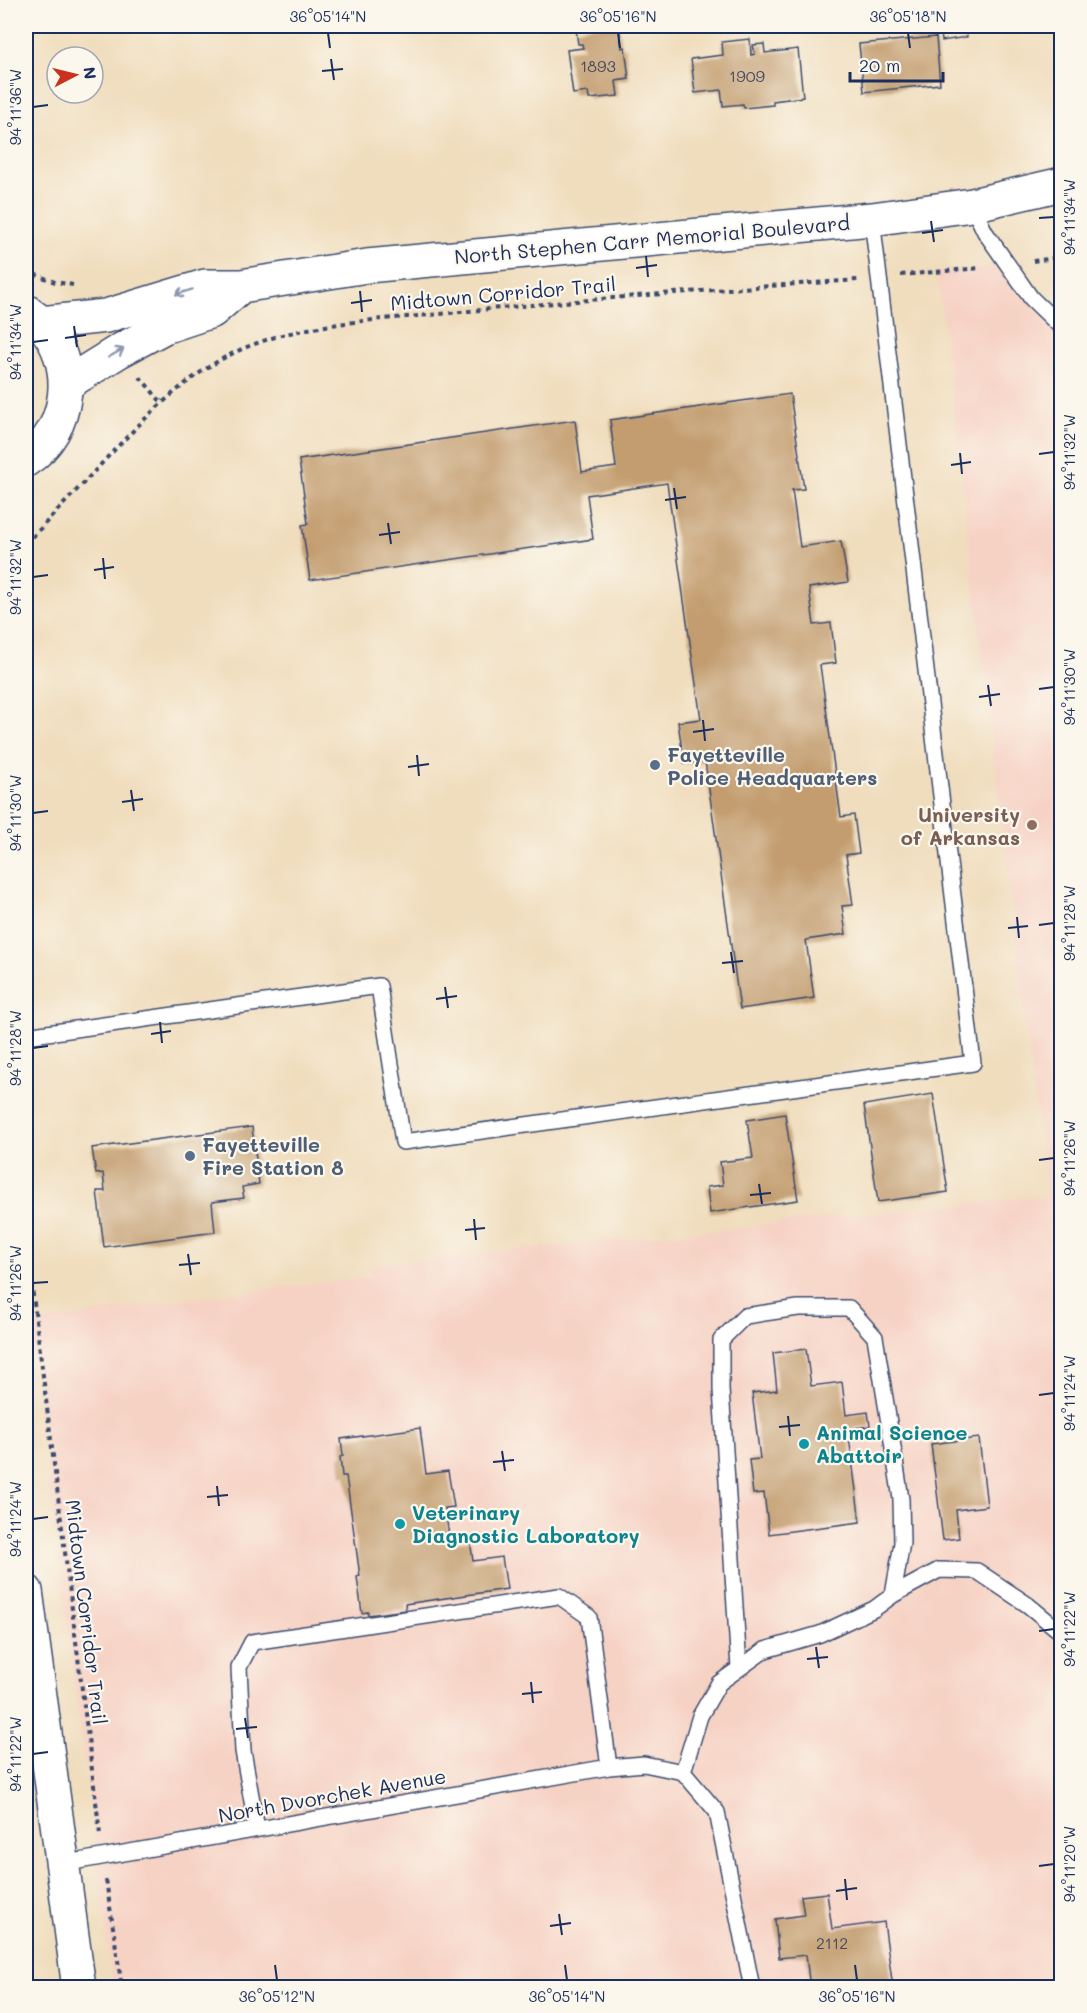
<svg xmlns="http://www.w3.org/2000/svg" width="1087" height="2013" font-family="Mali,sans-serif">
<rect width="100%" height="100%" fill="#fbf7ec"/>
<filter id="ink" filterUnits="userSpaceOnUse"><feTurbulence type="fractalNoise" baseFrequency=".0167" numOctaves="2"/><feDisplacementMap in="SourceGraphic" scale="12" xChannelSelector="R" yChannelSelector="G"/><feConvolveMatrix kernelMatrix="1 2 1 2 8 2 1 2 1" color-interpolation-filters="sRGB"/></filter>
<filter id="wash" filterUnits="userSpaceOnUse"><feTurbulence type="fractalNoise" baseFrequency=".008" numOctaves="4" result="noise"/><feDisplacementMap in="SourceGraphic" scale="24" xChannelSelector="R" yChannelSelector="G"/><feGaussianBlur stdDeviation="1.35" result="paint"/><feColorMatrix in="noise" values="0 0 0 0 0 0 0 0 0 0 0 0 0 0 0 0 0 1.4 0 .05"/><feComposite in="paint" operator="in"/></filter>
<g filter="url(#wash)">
<rect width="100%" height="100%" fill="#f0ddbd"/>
<path fill="#f6d2c4" d="M1007 265 1062 328 1061 1987H113L29 1324 170 1301 370 1277 369 1265 1046 1196 937 272Z"/>
<g id="blocks">
<path fill="#c39d6f" d="M591 26H619L622 48 625 47 629 79 616 81 618 96 589 99 588 92 573 94 567 50 583 48 582 44H578L576 29Z
M940 26H965L967 37 942 41Z
M936 37 940 84 864 92 859 44Z
M750 39 751 55 755 54 753 45 764 44 765 53 798 49 803 97 773 101V105L744 108 743 104 723 106 721 90 695 93 691 59 723 55 722 42Z
M790 394 804 489 792 490 800 547 841 541 848 582 809 588 814 625 831 623 836 663 820 665 841 817 854 815 859 853 846 855 853 905 842 906 846 934 806 940 814 998 740 1009 705 761 684 764 678 722 701 719 667 483 587 495 593 539 310 580 302 525 308 524 299 460 575 420 582 472 616 467 610 420Z
M933 1094 948 1192 878 1202 864 1105Z
M785 1114 798 1200 710 1213 707 1187 723 1185 720 1162 753 1158 747 1120Z
M252 1127 259 1184 242 1187 244 1198 212 1202 215 1232 104 1247 97 1191H105L103 1173 96 1174 92 1148Z
M806 1349 811 1386 842 1382 846 1415 868 1412 870 1426 848 1429 860 1522 769 1534 764 1493 753 1494 749 1460 760 1459 752 1393 777 1390 773 1353Z
M420 1428 426 1474 448 1471 454 1507 445 1508 450 1543 470 1540 473 1561 502 1557 507 1589 405 1604 406 1610 368 1615V1612L362 1613 357 1577 360 1576 346 1476H342L340 1457 343 1456 341 1439Z
M979 1438 987 1506 956 1510 959 1538 943 1540 931 1444Z
M827 1893 832 1929 884 1922 893 1988H810L806 1955 779 1958 775 1919 804 1915 801 1896Z"/>
</g>
</g>
<g filter="url(#ink)">
<use href="#blocks" fill-opacity="0" stroke="#3b496c" stroke-width="1.5"/>
<g fill="none" stroke-linecap="round" stroke-linejoin="round">
<defs>
<path id="service" d="M972 205 985 232 1031 298 1062 328
M26 1036 379 986 403 1142 973 1063 872 219
M739 1668 721 1389V1340L745 1316 798 1308H849L875 1337 892 1441 901 1499 902 1543 893 1595
M683 1772 700 1716 719 1683 765 1650 820 1634 874 1609 893 1595 939 1570 977 1571 1028 1605 1062 1633
M257 1829 243 1751 239 1667 252 1642 559 1596 589 1617 609 1767
M62 1864 609 1767 644 1764 683 1772 717 1812 752 1988"/>
<path id="tertiary" d="M26 311C30 315 36 318 40 322 79 361 71 432 26 460
M41 323 106 316 205 286H241L367 266 872 219 972 205 1062 184
M66 384 119 351 164 327 212 311 241 286
M26 1591 79 1988"/>
</defs>
<use href="#service" stroke="#3b496c" stroke-width="18"/>
<use href="#tertiary" stroke="#3b496c" stroke-width="36"/>
<path stroke="#3b496c" stroke-width="4" stroke-dasharray="4.5 4.5" stroke-linecap="butt" d="M1033 261 1062 257
M26 271 55 282 73 285
M901 275 980 268
M140 377 162 403
M26 544C52 516 78 489 104 461 140 423 176 385 222 359 290 321 374 321 450 313 586 299 722 289 858 280
M26 1239 100 1834
M106 1880 122 1988"/>
<use href="#service" stroke="#fff" stroke-width="15"/>
<use href="#tertiary" stroke="#fff" stroke-width="33"/>
</g>
<defs><path id="oneway-shaft" d="M-6 0H5M1.5-3L5.5 0L1.5 3" fill="none" stroke-width="1.6" stroke-linecap="round" stroke-linejoin="round" transform="scale(1.5)"/></defs>
<g stroke="#8d97ae">
<use href="#oneway-shaft" transform="translate(184 292) rotate(163)"/>
<use href="#oneway-shaft" transform="translate(116 353) rotate(-30)"/>
</g>
</g>
<path fill="none" stroke="#1b2f5e" stroke-width="2" d="M328 33 330 48M618 33 620 48M908 33 910 48M331 59 334 80M322 71 343 69M33 107 48 105M1039 218 1054 217M931 221 934 242M922 233 943 230M646 256 648 277M636 268 657 265M360 291 362 312M351 303 372 300M74 326 77 347M65 338 86 335M33 342 48 340M960 453 962 474M1039 454 1054 452M951 465 971 462M674 488 677 509M665 500 686 497M388 523 391 544M379 535 400 532M103 558 105 579M94 570 114 567M33 577 48 575M988 685 991 706M1039 689 1054 687M979 697 1000 694M703 720 705 741M693 732 714 729M417 755 419 776M408 767 429 764M131 790 134 811M122 802 143 799M33 813 48 811M1017 917 1019 938M1039 925 1054 923M1008 928 1028 926M731 952 734 973M722 963 743 961M445 987 448 1008M436 999 457 996M160 1022 162 1043M151 1034 171 1031M33 1048 48 1046M1039 1160 1054 1158M759 1184 762 1204M750 1195 771 1193M474 1219 476 1240M465 1230 485 1228M188 1254 191 1275M179 1265 200 1263M33 1283 48 1282M1039 1395 1054 1393M788 1416 790 1436M779 1427 800 1425M502 1451 505 1471M493 1462 514 1460M217 1486 219 1506M207 1497 228 1495M33 1519 48 1517M1039 1631 1054 1629M816 1647 819 1668M807 1659 828 1657M531 1682 533 1703M522 1694 542 1692M245 1718 248 1738M236 1729 257 1727M33 1754 48 1752M1039 1866 1054 1864M845 1879 847 1900M836 1891 857 1888M559 1914 562 1935M550 1926 571 1923M275 1965 277 1980M565 1965 567 1980M855 1965 857 1980"/>
<g fill="#5c6f8a" stroke="#fbf7ec" stroke-width="2">
<circle cx="655" cy="765" r="6"/>
<circle cx="190" cy="1156" r="6"/>
</g>
<circle fill="#8d6e63" stroke="#fbf7ec" stroke-width="2" cx="1032" cy="825" r="6"/>
<g fill="#0f9aa8" stroke="#fbf7ec" stroke-width="2">
<circle cx="804" cy="1444" r="6"/>
<circle cx="400" cy="1524" r="6"/>
</g>
<g text-anchor="middle" dominant-baseline="central" stroke-width="4.5" stroke-linejoin="round" paint-order="stroke">
<g font-size="16" fill="#454a62">
<text x="598" y="65">1893</text>
<text x="747" y="75">1909</text>
<text x="832" y="1942">2112</text>
</g>
<g font-size="20" fill="#1b2f5e" stroke="#fbf7ec">
<text transform="translate(652 239) rotate(-5)">North Stephen Carr Memorial Boulevard</text>
<text transform="translate(503 293) rotate(-5)">Midtown Corridor Trail</text>
<text transform="translate(87 1612) rotate(83)">Midtown Corridor Trail</text>
<text transform="translate(332 1795) rotate(-10)">North Dvorchek Avenue</text>
</g>
<g font-size="20" font-weight="bold" fill="#4e5e75" stroke="#fbf7ec" text-anchor="start">
<text x="667" y="754">Fayetteville<tspan x="667" dy="23">Police Headquarters</tspan></text>
<text x="202" y="1144">Fayetteville<tspan x="202" dy="23">Fire Station 8</tspan></text>
</g>
<g font-size="20" font-weight="bold" fill="#785e54" stroke="#fbf7ec" text-anchor="end">
<text x="1020" y="814">University<tspan x="1020" dy="23">of Arkansas</tspan></text>
</g>
<g font-size="20" font-weight="bold" fill="#0d838f" stroke="#fbf7ec" text-anchor="start">
<text x="816" y="1432">Animal Science<tspan x="816" dy="23">Abattoir</tspan></text>
<text x="412" y="1512">Veterinary<tspan x="412" dy="23">Diagnostic Laboratory</tspan></text>
</g>
</g>
<rect width="1087" height="2013" fill="none" stroke="#fbf7ec" stroke-width="66"/>
<g transform="translate(75 75) rotate(83)"><circle r="28" fill="#fbf7ec" stroke="#a1a7b3" stroke-width="1.5"/>
<path d="M0-4.5L10 22L0 15L-10 22Z" fill="#c8321e"/>
<text y="-9" font-size="16" font-weight="bold" text-anchor="middle" fill="#1b2f5e">N</text>
</g>
<path d="M850 72v9h93v-9" fill="none" stroke="#1b2f5e" stroke-width="3"/>
<text x="859" y="72" font-size="18" fill="#1b2f5e" stroke="#fbf7ec" stroke-width="4.5" paint-order="stroke">20 m</text>
<rect x="33" y="33" width="1021" height="1947" fill="none" stroke="#1b2f5e" stroke-width="2"/>
<g font-size="15" text-anchor="middle" fill="#1b2f5e">
<text x="328" y="22">36°05'14"N</text>
<text x="618" y="22">36°05'16"N</text>
<text x="908" y="22">36°05'18"N</text>
<text transform="translate(16 107) rotate(-90)" y="5">94°11'36"W</text>
<text transform="translate(1070 217) rotate(-90)" y="5">94°11'34"W</text>
<text transform="translate(16 342) rotate(-90)" y="5">94°11'34"W</text>
<text transform="translate(1070 452) rotate(-90)" y="5">94°11'32"W</text>
<text transform="translate(16 577) rotate(-90)" y="5">94°11'32"W</text>
<text transform="translate(1070 687) rotate(-90)" y="5">94°11'30"W</text>
<text transform="translate(16 813) rotate(-90)" y="5">94°11'30"W</text>
<text transform="translate(1070 923) rotate(-90)" y="5">94°11'28"W</text>
<text transform="translate(16 1048) rotate(-90)" y="5">94°11'28"W</text>
<text transform="translate(1070 1158) rotate(-90)" y="5">94°11'26"W</text>
<text transform="translate(16 1283) rotate(-90)" y="5">94°11'26"W</text>
<text transform="translate(1070 1393) rotate(-90)" y="5">94°11'24"W</text>
<text transform="translate(16 1519) rotate(-90)" y="5">94°11'24"W</text>
<text transform="translate(1070 1629) rotate(-90)" y="5">94°11'22"W</text>
<text transform="translate(16 1754) rotate(-90)" y="5">94°11'22"W</text>
<text transform="translate(1070 1864) rotate(-90)" y="5">94°11'20"W</text>
<text x="277" y="2002">36°05'12"N</text>
<text x="567" y="2002">36°05'14"N</text>
<text x="857" y="2002">36°05'16"N</text>
</g>
</svg>
